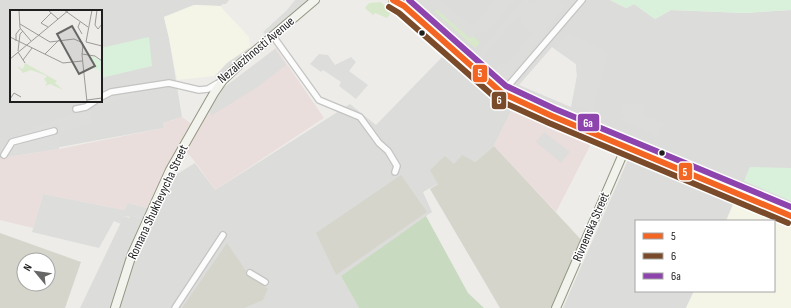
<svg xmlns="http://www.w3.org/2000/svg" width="791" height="308" font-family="'Sofia Sans Condensed',sans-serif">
<rect width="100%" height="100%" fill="#edece9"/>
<path fill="#dcdcda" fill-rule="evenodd" d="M0 0H229L226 4H223L220 6 194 5 164 17 169 38 182 117 163 123 164 128 0 158ZM11 11H101V101H11Z
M401 0H610L626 8 634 4 655 19 671 10 744 13 791 10V216L502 93ZM552 47 576 64 577 76 571 107 519 85Z
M446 53 498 101 513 108 494 146 470 166 423 192 432 212 341 276 359 308H119L133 257 169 179 195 163 215 190 350 104 376 125Z
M630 155 735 200 726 221H636V291H694L686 308H563Z
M131 215 145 221 113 308H80L124 216 129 218Z"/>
<path fill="#eadedc" d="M276 48 324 118 215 190 196 163 186 151 218 92Z
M513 108 593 140 556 212 494 146Z
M182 117 193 125 151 209 128 203 124 210 43 194 33 228 0 220V158L59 149 164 128 163 123Z"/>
<path fill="#f4f5e6" d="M194 5 220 6 249 37 250 46 249 48 227 63 215 76 177 80 169 38 164 17Z
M735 200 791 225V308H686L694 291H774V221H726Z"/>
<path fill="#d5d5cb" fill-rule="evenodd" d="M494 146 586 245 559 308H500L430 189 438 184 430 170 445 156 454 164 462 155 475 162Z
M401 175 427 212 336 275 316 233Z
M0 233 81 262 65 308H0ZM24 260H48V284H24Z
M227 243 248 274 257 280 268 289 263 300 244 308H182Z"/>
<path fill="#d8e8ca" d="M380 2 392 11 387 18 375 13 373 15 365 8 369 3Z
M437 9 470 38 473 36 479 41V44L475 48 434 11Z
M431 14 472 51 466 52 463 51 430 21 429 18Z"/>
<path fill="#c8dac0" d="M426 216 468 293 484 308H359L341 276Z"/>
<path fill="#d9f1db" d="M610 0H791V10L744 13 671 10 655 19 634 4 626 8Z
M149 37 152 66 101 78V48Z
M750 167 791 168V201L744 181Z"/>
<path fill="#dddddc" d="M295 0H308L267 36 263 32 287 10Z
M432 0H440L457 15 473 26 495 0H515L485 33 480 31 470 38 429 3Z
M523 0H529L534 4 538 0H558L565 6 543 33 544 35 507 79 496 69 502 62 506 65 532 34 521 24 523 20 518 16 483 57 478 53Z
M568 34 608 51 592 112 573 104 577 75 576 64 555 49Z
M249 48 252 51 217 79 215 76 227 63Z
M275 49 286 65 259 86 211 116 209 110 218 92Z
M319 54 328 55 335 65 351 57 356 62 349 71 368 85 356 99 339 86 341 82 323 70 321 72 310 64Z
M137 91 138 95 117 100 99 106 97 103 111 97Z
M639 103H646L641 114 663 123 657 137 654 136 651 133 621 120 624 115 621 113 623 106Z
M91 107 92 123 59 132V149L0 158 9 139 39 126Z
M544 132 570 152 561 163 536 142Z
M43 194 124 210 128 203 151 209 145 221 131 215 130 217 124 216 121 224 114 221 99 248 32 232Z"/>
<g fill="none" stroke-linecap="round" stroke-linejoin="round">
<defs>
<path id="street" d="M273 36 319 100 360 117 379 143 388 151 397 166 395 172
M502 93 582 0
M101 97 111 92 169 83 199 90 208 89 220 82
M76 109 86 107 95 101
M4 155 12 142 54 131
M250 273 265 282
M175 308 223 235"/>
<path id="secondary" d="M115 308 132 254 170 170 214 93 223 80 242 62 315 0
M556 308 626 147"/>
<path id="primary" d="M393 0 404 6 502 93 552 116 791 216"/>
</defs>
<use href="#street" stroke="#c4c4c2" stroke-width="8"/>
<use href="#secondary" stroke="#939682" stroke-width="10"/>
<use href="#primary" stroke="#a29b87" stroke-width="10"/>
<use href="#street" stroke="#fcfcfc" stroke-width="5.5"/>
<use href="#secondary" stroke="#f2f3ec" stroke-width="8"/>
<use href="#primary" stroke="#f0ede6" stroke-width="8"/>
<defs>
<path id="bus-1" d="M393 0 404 6 502 93 552 116 791 216"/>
<path id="bus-2" d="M389 7 399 13 498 100 549 123 788 223"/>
<path id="bus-3" d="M409 0 506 86 555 109 791 207"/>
</defs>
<use href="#bus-1" stroke="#fff" stroke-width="9"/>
<use href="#bus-2" stroke="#fff" stroke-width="9"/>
<use href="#bus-3" stroke="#fff" stroke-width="9"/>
<use href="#bus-1" stroke="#f26522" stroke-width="6"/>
<use href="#bus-2" stroke="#7a4b2a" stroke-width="6"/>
<use href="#bus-3" stroke="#8e44ad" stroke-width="6"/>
</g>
<g fill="#1f1f1f" stroke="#fff" stroke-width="1.5">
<circle cx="422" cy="33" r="3.5"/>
<circle cx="662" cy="153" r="3.5"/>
</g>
<g text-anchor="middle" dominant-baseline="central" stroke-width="3" stroke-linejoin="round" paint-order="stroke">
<g font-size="13" fill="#1f1f1f" stroke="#fff">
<text transform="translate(256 50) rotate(-40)">Nezalezhnosti Avenue</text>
<text transform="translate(158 202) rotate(-65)">Romana Shukhevycha Street</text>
<text transform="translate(591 227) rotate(-67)">Rivnenska Street</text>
</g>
</g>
<g transform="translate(10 10)">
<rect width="92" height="92" fill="#edece9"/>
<path d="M15 53 47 71 45 73 53 80 40 74 35 76 37 73 34 69 37 66 32 64 21 60 13 63 7 56 13 59Z" fill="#d8e8ca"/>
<path d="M79 45 92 51V66L89 59 85 60Z" fill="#d9f1db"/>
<path fill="none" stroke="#9b9a98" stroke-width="1" d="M9 0 10 18 21 31M38 0 48 9M54 0 78 17M87 0 85 15 88 19 92 14M70 12 68 17 72 24M10 14 40 32 64 29 73 33M38 17 31 13 41 3M0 27 53 53 72 51M6 31V24L10 19M76 32 82 0M76 32 92 36M73 34 72 45 77 92M8 41 10 24 13 21M8 42 15 53M35 44 49 30M72 44 85 46 92 51M0 49 59 0M13 50 22 38M0 89 4 83 11 87M77 90 92 88"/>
<path fill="#676766" fill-opacity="0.15" stroke="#676766" stroke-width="2" d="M62 16 85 56 69 64 47 24Z"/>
<rect width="92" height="92" fill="none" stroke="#1f1f1f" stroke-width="2"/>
</g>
<g stroke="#fff" stroke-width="1.5">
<rect x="472" y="64" width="16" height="19" rx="4" fill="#f26522"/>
<rect x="491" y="91" width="16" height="19" rx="4" fill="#7a4b2a"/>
<rect x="577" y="113" width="23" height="19" rx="4" fill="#8e44ad"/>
<rect x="678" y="162" width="15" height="19" rx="4" fill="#f26522"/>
</g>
<g font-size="11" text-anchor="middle" font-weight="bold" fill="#fff">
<text x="480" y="77">5</text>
<text x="499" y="104">6</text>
<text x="588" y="127">6а</text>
<text x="685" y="176">5</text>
</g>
<rect x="635" y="220" width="140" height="72" fill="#ffffff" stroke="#a5a5a5"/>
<rect x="643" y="233" width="20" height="6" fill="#f26522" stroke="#a5a5a5"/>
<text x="671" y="240" font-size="12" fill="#1f1f1f">5</text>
<rect x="643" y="253" width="20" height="6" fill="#7a4b2a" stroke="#a5a5a5"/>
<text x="671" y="260" font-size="12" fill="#1f1f1f">6</text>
<rect x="643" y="273" width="20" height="6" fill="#8e44ad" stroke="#a5a5a5"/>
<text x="671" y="280" font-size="12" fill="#1f1f1f">6а</text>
<g transform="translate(36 272) rotate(299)"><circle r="19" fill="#ffffff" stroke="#a5a5a5"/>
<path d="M0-3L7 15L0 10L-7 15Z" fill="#676766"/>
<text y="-6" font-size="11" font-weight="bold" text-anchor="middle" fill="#1f1f1f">N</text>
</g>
</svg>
